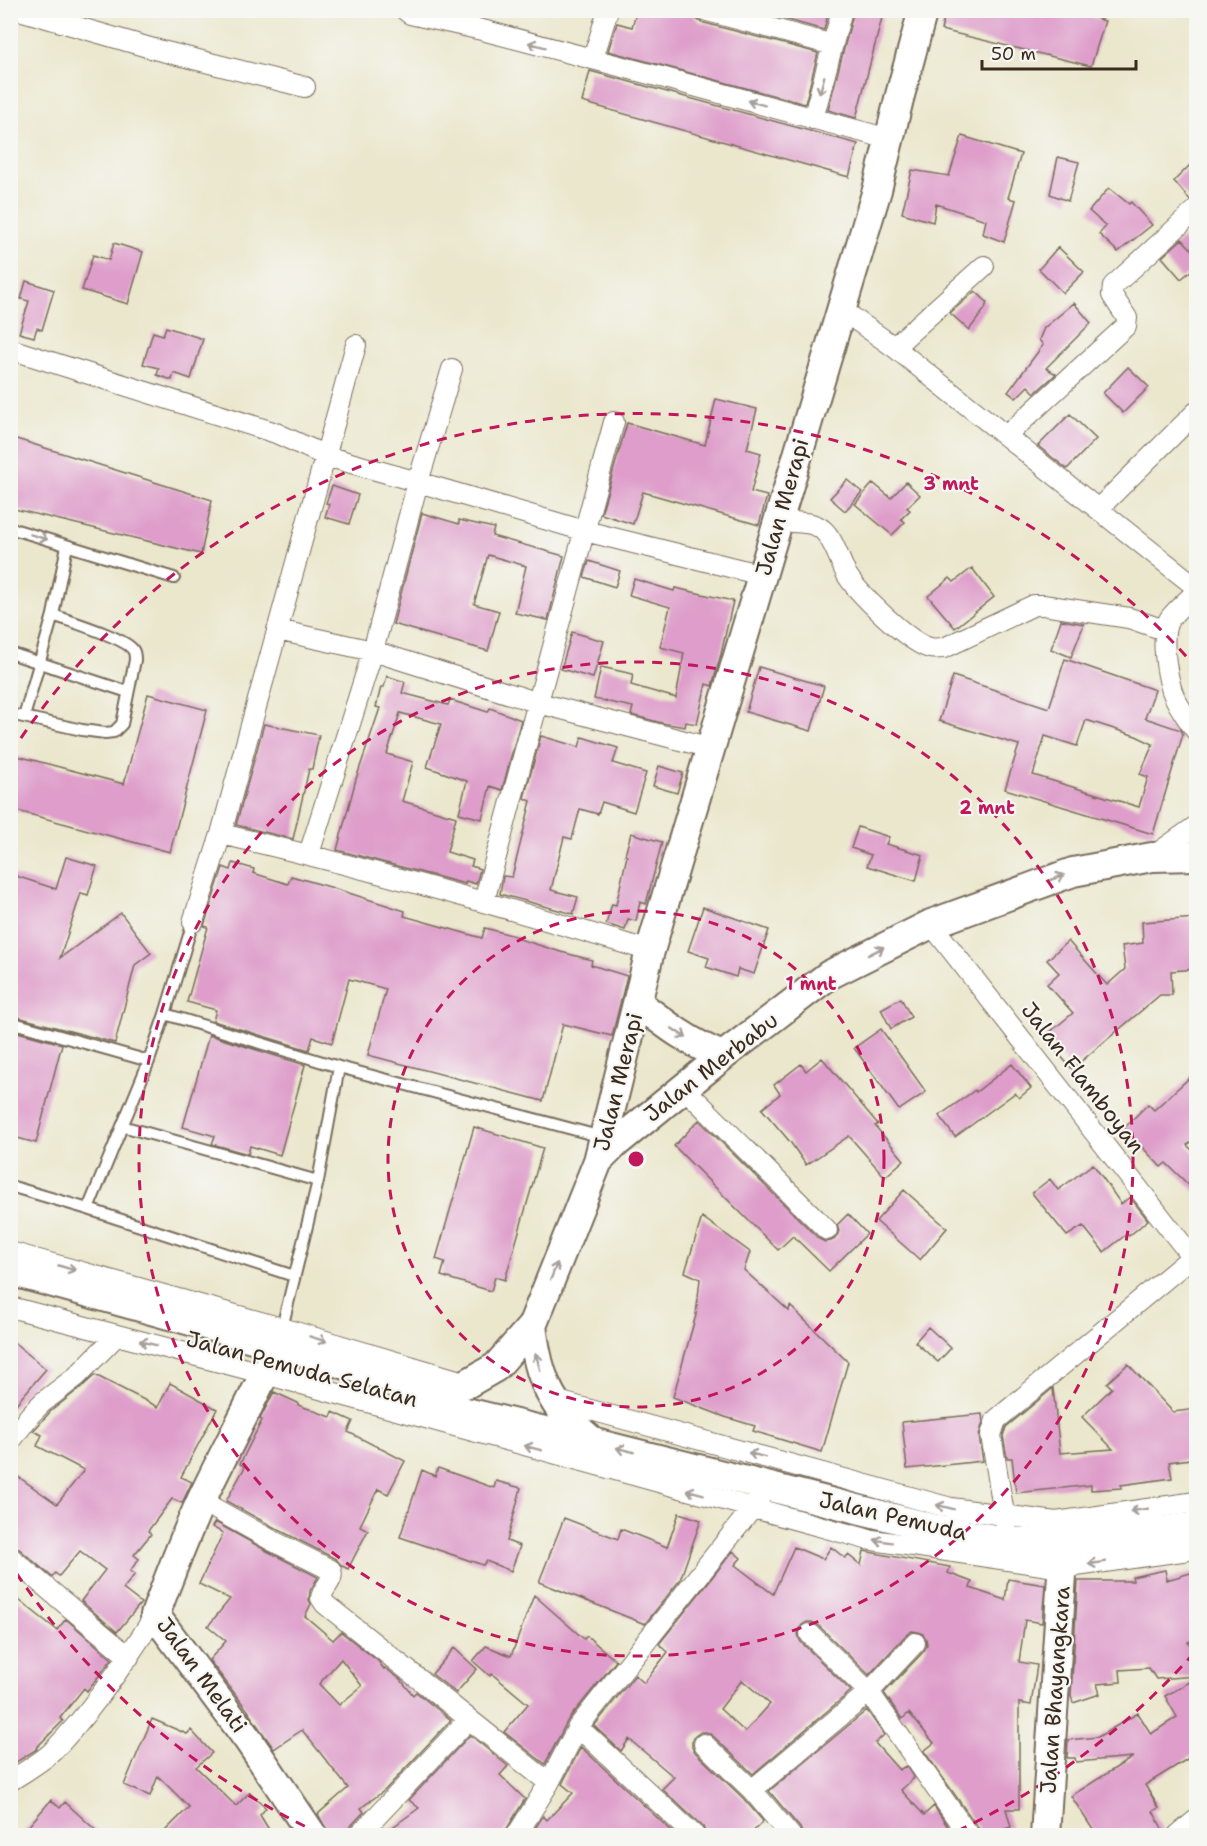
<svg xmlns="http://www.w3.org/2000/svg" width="1207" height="1846" font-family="'Shantell Sans',sans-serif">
<rect width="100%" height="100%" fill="#f6f6f2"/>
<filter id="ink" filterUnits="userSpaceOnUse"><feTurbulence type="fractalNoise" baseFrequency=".0167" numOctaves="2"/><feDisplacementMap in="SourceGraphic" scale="12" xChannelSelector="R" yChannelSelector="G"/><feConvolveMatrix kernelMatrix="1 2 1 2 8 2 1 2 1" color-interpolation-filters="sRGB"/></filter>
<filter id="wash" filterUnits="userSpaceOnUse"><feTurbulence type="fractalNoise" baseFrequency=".008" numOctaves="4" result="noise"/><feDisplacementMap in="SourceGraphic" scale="24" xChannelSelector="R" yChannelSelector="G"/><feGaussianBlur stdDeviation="1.35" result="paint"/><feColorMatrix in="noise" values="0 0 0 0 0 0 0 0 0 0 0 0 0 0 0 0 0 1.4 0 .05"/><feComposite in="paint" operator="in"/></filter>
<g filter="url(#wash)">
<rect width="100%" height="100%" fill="#ebe7cd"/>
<g id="blocks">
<path fill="#de9dca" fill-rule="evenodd" d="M637 10H692L695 18 701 22 818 53 805 104 608 51 617 23 632 27Z
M752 10H829L824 30Z
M854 10H884L856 118 828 110Z
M946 10H1071L1105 21 1091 66 941 30Z
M590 71 858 144 849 177 582 102Z
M962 136 1021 154 1008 198 1016 200 1004 242 983 234 986 220 936 204 933 222 902 213 912 170 949 176Z
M1058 157 1079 162 1068 201 1050 194Z
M1197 158V198L1190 200 1174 181Z
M1109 188 1129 204 1131 202 1152 225 1118 252 1099 234 1106 226 1089 211Z
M1182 239 1197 255V266L1181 279 1162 257Z
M114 243 143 252 128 304 82 290 93 255 109 260Z
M1058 247 1084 272 1063 293 1039 269Z
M26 281 54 290 42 330 37 328 34 337 19 333 29 301 21 299Z
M975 291 987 302 985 309 969 330 950 313Z
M1074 303 1091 323 1046 368 1056 374 1035 393 1028 386 1016 398 1008 392 1043 345 1039 340 1044 328Z
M166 327 203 339 191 379 174 373 172 380 157 375 159 368 143 364 153 332 163 335Z
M1128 367 1149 387 1123 413 1103 393Z
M716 399 757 409 747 449 761 453 751 492 767 496 759 525 643 492 633 524 601 514 627 423 705 445Z
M1070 414 1096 439 1067 469 1038 446Z
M10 437 212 500 201 554 10 508Z
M847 480 862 492 845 511 830 498Z
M906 482 920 495 907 508 910 510 901 519 905 522 892 535 855 504 873 483 891 498Z
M332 486 358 495 349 524 325 517 329 504 326 503Z
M422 513 459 524V520L494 528 492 536 564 556 548 620 515 613 526 566 488 555 474 604 499 611 488 651 393 624Z
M589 561 620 571 615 587 584 577Z
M972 568 994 597 955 628 928 596 950 578 954 582Z
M634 579 674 591 675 588 733 601 721 654 712 686 706 684 697 724 686 722 685 727 662 723 631 715 633 707 594 699 601 667 633 674 631 685 676 698 684 653 660 647 670 607 629 595Z
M1061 620 1084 624 1071 657 1051 649Z
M572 632 604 641 593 678 561 669Z
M1065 659 1155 690 1145 718 1181 730 1183 734 1153 834 1005 789 1019 745 939 721 953 676 1049 708ZM1086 720 1136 736 1153 744 1140 774 1148 777 1139 807 1033 775 1045 736 1077 746Z
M759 667 824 686 811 731 746 712Z
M387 676 405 682 402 693 448 705 450 700 488 712 490 708 521 720 502 790 490 786 482 819 459 813 467 781 427 767 441 724 400 713 387 754 413 762 402 801 456 817 447 852 473 860 471 866 480 869 476 884 466 881 465 884 337 850 356 779 380 708 376 707 381 687H384Z
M148 694 207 710 170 852 10 809V754L124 784Z
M264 724 319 735 312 769H309L293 839 236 825Z
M541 736 579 747 582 737 618 748 613 763 646 773 634 812 602 802 598 814 580 809 572 839 564 837 551 890 578 897 573 914 500 894 503 876 512 877 531 801 524 798Z
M659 766 683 773 677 793 653 786Z
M858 827 889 837 886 844 923 855 916 881 867 866 871 855 851 848Z
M631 833 662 842 646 904 640 902 636 921 628 919 625 930 606 924 612 904 616 905 627 856 625 855Z
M66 857 97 866 88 895 81 893 60 958 121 913 151 953 135 965 115 1043 10 1015V874L56 889Z
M233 863 254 869 253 873 288 884 291 876 330 887 405 911 404 916 482 938 485 928 519 937V939L561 952 592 960 591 965 627 976 612 1036 563 1024 543 1101 368 1055 386 989 349 979 332 1043 313 1037 309 1050 213 1021 216 1010 187 1002 208 927 204 926 223 867 231 870Z
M703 907 769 930 754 974 738 969 736 977 706 967 709 958 688 951Z
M1197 918V969L1171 971 1172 995H1160L1072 1069 1044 1037 1073 1013 1047 984 1059 973 1047 960 1068 941 1107 985 1125 969 1122 946 1143 943 1142 922Z
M901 998 911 1017 891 1029 881 1009Z
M881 1029 926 1092 899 1110 854 1048Z
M10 1030 62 1044 36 1143 10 1136Z
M209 1035 305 1065 280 1155 250 1146 248 1154 212 1144 215 1136 183 1127Z
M822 1058 878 1124 875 1126 904 1160 885 1177 849 1136 806 1165 791 1143 762 1109 780 1094 774 1085 801 1064 806 1071Z
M1012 1064 1031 1088 1019 1098 1015 1093 955 1137 939 1116 975 1090 976 1092Z
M1197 1071V1138L1187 1145 1197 1155V1193L1166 1163 1161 1167 1124 1128 1148 1104 1154 1110Z
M699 1120 819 1239 825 1242 831 1241 835 1239 839 1232 837 1225 848 1214 867 1234 829 1271 793 1236 778 1250 674 1146Z
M474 1127 543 1148 505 1280 495 1277 491 1291 441 1276 445 1262 436 1259Z
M1093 1164 1121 1204 1130 1197 1148 1220 1129 1236 1127 1234 1104 1252 1083 1226 1067 1236 1032 1193 1050 1179 1058 1190Z
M904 1190 947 1228 920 1260 876 1221Z
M702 1217 750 1252 744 1270 789 1311 790 1306 848 1362 822 1452 753 1431 755 1426 725 1417 673 1397 696 1315 700 1279 685 1272Z
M928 1327 951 1348 938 1362 915 1342Z
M10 1339 46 1369 10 1411Z
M1128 1364 1173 1412 1197 1409V1458L1169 1462 1172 1478 1121 1485V1488L1091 1490V1485L1016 1493 1012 1458H1007L1003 1436 1006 1427 1053 1388 1060 1453 1113 1449 1082 1417 1112 1388 1107 1383Z
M95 1375 158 1407 170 1383 217 1409 181 1477 192 1482 182 1503 172 1499 148 1531 151 1534 134 1555 139 1559 130 1571 135 1574 123 1589 141 1603 117 1632 81 1601 105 1570 80 1551 59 1576 55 1573 52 1577 18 1548 10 1545V1471L57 1504 84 1470 37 1446 42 1435 33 1431 51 1411 84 1385Z
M274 1392 298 1403V1405L331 1417 333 1412 353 1421 348 1432 405 1461 388 1494 378 1489 360 1526 368 1530 348 1569 342 1566 336 1559 277 1529 226 1501 245 1467 240 1464 262 1420 260 1419Z
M982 1414 983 1422 979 1436 983 1461 907 1469 902 1422Z
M438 1468 494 1488 496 1481 521 1488 507 1541 520 1546 511 1571 486 1561 483 1565 400 1537 422 1470 435 1476Z
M679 1513 701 1520 680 1580 645 1624 539 1582 564 1518 618 1539 621 1529 667 1547Z
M215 1522 265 1550 318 1577 310 1591 309 1600 311 1604 305 1616 333 1640 341 1632 378 1661 384 1669 385 1668 401 1680 413 1695 416 1692 451 1720 385 1790 361 1808 364 1812 349 1828 346 1836H330L318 1814 348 1788 302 1730 274 1749 248 1712H249L209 1660 226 1641 208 1626 230 1599 199 1584 223 1533 212 1527ZM341 1659 362 1686 339 1705 319 1684Z
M794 1547 823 1559 831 1547 845 1558 848 1555 861 1565 864 1551 950 1567 948 1573 972 1582 970 1588 1005 1600 1008 1579 1045 1585 1042 1623 1025 1620 1019 1662 1037 1665 1031 1705 1019 1703V1809H1006L1011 1827 981 1836 979 1829 924 1751 934 1743 909 1713 902 1719 884 1693 924 1651 927 1645 926 1639 923 1634 918 1632 912 1631 906 1635 869 1675 818 1625 812 1622H807L802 1625 798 1632 799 1638 801 1642 851 1691 753 1774 712 1735 706 1732H701L695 1736 692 1742V1747L695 1752 743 1798 763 1821 749 1836H707L703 1827 662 1789 674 1777 629 1739 621 1751 594 1726 635 1675 644 1683 668 1652 659 1644 733 1551 741 1558 735 1565 773 1594ZM742 1680 770 1704 745 1732 720 1709Z
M1165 1570 1167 1580 1197 1571V1639L1188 1642 1197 1658V1676L1156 1679 1149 1668 1120 1670 1121 1682 1097 1684 1100 1694 1073 1703 1071 1695 1078 1581H1133L1132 1577Z
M10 1593 57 1630 66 1619 112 1659 87 1691 84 1688 60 1718 63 1721 36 1748 37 1749 10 1766Z
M534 1595 584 1639 587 1636 616 1661 568 1720 545 1764 504 1732 528 1704 492 1674 490 1676 473 1661 486 1646 511 1656Z
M454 1648 477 1669 456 1693 432 1674Z
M1197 1678V1753L1145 1785 1159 1808 1153 1811 1166 1836H1097L1071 1796 1133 1757 1076 1762 1075 1758H1067L1068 1740 1098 1737 1138 1713 1151 1734 1177 1717 1165 1696Z
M867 1710 884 1735 875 1743 899 1770 906 1766 914 1778 901 1790 924 1815 934 1806 954 1836H803L800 1828 769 1791Z
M152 1719 187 1734 191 1730 212 1753 196 1767 236 1806 250 1792 266 1808 260 1815 273 1836H160L189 1807 158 1776 150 1796 124 1785Z
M470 1735 508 1766 500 1775 525 1799 506 1830 504 1836H375L380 1830 383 1834 419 1808 409 1800Z
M581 1747 677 1836H530L543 1816 547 1820 573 1793 562 1784Z
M51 1800 60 1808 65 1802 102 1836H20Z"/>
</g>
</g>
<g filter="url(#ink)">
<use href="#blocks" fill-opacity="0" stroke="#796c5b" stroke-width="1.5"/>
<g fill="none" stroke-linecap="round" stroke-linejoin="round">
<defs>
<path id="lane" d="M10 528 174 578
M10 653 128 692
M10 714 82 730 105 733 114 732 122 724 135 660C135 656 135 653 133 650 126 638 69 621 53 615L67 546
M24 717 53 615
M165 1014 193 922
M10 1022 149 1061
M339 1067 602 1137
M122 1126 318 1181
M10 1186 88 1209 294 1276
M88 1209 149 1061 165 1014 339 1067 318 1181 281 1332"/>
<path id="street" d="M19 10 154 49 305 87
M405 10 410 14 482 30 661 77 889 139
M704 10 833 45
M593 59 608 10
M813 119 842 10
M842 310 894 347 1196 587
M894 347 984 266
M10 349 276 433 326 456 418 482 373 651 309 854
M452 369 418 482 585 531 762 575
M1006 436 1126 326 1127 318 1112 295 1113 286 1196 210
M1098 509 1196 412
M778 521C792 523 812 520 823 530 835 541 839 561 847 575 858 593 909 643 930 648 934 649 939 648 944 648L1034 605H1043L1129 618 1164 630
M1196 592C1188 600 1177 609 1170 618 1159 633 1167 675 1172 691 1177 706 1188 719 1196 731
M277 630 373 651 539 703 711 748
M221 834C365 867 508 908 650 951
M1152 857 1196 826
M484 901 614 422
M193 922 221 834 356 345
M931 924 1196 1262
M684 1088 827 1230
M10 1252 282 1328 464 1382
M10 1307 262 1373 866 1539 1062 1568 1196 1549
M554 1400 951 1508 1056 1522 1196 1502
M10 1442 30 1415 43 1402 77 1376 117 1335
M201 1501 271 1540 331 1570C335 1581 322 1588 321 1598L325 1604 549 1783 578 1727 759 1500
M1006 1526 991 1435 996 1420 1192 1257
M10 1557 129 1657
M810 1634 869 1692 969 1836
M578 1727 695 1836
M704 1744 752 1790 791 1836
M10 1781C24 1772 40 1763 52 1752 92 1711 125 1663 155 1615
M752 1790 869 1692 915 1643
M1178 1835 1196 1820
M358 1836 469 1719
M516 1836 549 1783"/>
<path id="secondary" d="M638 1003C665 1024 691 1044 723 1056
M598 1161 650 951 877 190 899 99 923 10
M10 1271 278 1345 428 1389H449L468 1383 496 1367 532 1326 598 1161 616 1143 723 1056 829 975 931 924 1073 872 1152 857 1196 856
M532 1326C536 1357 542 1387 563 1413 571 1424 583 1433 593 1442
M278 1345C254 1398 226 1448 201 1501 184 1538 169 1577 155 1615L249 1741 313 1836
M412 1399 595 1443 941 1530 1008 1541 1064 1544 1196 1526
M1045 1836 1064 1544"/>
</defs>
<use href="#lane" stroke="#796c5b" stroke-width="14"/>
<use href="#street" stroke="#796c5b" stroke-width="22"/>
<use href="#secondary" stroke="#796c5b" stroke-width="32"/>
<use href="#lane" stroke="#fff" stroke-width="10"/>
<use href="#street" stroke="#fff" stroke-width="20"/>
<use href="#secondary" stroke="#fff" stroke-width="28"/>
</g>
<defs><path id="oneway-shaft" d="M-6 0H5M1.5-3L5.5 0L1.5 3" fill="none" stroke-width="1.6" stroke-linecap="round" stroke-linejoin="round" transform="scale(1.5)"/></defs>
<g stroke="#a79f9a">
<use href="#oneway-shaft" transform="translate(537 45) rotate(-165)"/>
<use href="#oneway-shaft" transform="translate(822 85) rotate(105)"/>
<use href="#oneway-shaft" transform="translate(756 103) rotate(-165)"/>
<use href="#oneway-shaft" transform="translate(39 537) rotate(17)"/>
<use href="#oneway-shaft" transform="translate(1056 878) rotate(-20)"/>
<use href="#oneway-shaft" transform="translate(876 951) rotate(-27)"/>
<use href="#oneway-shaft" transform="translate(679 1033) rotate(34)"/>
<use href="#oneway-shaft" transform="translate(67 1268) rotate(16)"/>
<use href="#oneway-shaft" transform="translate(554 1271) rotate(-68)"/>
<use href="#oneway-shaft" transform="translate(318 1339) rotate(17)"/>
<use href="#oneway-shaft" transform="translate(148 1343) rotate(-165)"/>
<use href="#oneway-shaft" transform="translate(538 1362) rotate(-105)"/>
<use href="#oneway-shaft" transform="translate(533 1448) rotate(-165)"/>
<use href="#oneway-shaft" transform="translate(625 1450) rotate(-166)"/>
<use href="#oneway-shaft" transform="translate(757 1455) rotate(-165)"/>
<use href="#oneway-shaft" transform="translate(695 1492) rotate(-165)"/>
<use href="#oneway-shaft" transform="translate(945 1507) rotate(-166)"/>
<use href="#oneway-shaft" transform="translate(1139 1510) rotate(172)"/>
<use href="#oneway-shaft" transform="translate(883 1541) rotate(-171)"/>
<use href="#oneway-shaft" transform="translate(1097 1563) rotate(172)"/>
</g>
</g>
<g fill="none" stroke="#c2185b" stroke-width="3" stroke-dasharray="10 8">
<circle cx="636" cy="1159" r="248"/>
<circle cx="636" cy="1159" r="497"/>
<path d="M1194 1653A745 745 0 0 1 951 1834M321 1834A745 745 0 0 1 11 1565M11 753A745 745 0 0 1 1194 665"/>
</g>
<g text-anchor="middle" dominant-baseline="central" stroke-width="4.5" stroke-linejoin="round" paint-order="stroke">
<g font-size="22" fill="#3b2a1e" stroke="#f6f6f2">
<text transform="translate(782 507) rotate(-74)">Jalan Merapi</text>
<text transform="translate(711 1067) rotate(-38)">Jalan Merbabu</text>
<text transform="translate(1083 1078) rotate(52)">Jalan Flamboyan</text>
<text transform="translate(618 1082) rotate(-76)">Jalan Merapi</text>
<text transform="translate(302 1369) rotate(15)">Jalan Pemuda Selatan</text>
<text transform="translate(893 1516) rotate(13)">Jalan Pemuda</text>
<text transform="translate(202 1675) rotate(54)">Jalan Melati</text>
<text transform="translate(1055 1690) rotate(-86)">Jalan Bhayangkara</text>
</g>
</g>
<circle cx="636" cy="1159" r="9" fill="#c2185b" stroke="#f6f6f2" stroke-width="3"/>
<g font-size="18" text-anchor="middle" font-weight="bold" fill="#c2185b" stroke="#f6f6f2" stroke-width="4.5" stroke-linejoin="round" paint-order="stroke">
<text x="951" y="490">3 mnt</text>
<text x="987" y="814">2 mnt</text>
<text x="811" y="990">1 mnt</text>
</g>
<rect width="1207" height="1846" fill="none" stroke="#f6f6f2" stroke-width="36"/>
<path d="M982 60v9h154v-9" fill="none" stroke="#3b2a1e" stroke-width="3"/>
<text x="991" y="60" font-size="18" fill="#3b2a1e" stroke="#f6f6f2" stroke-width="4.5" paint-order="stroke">50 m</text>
</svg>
